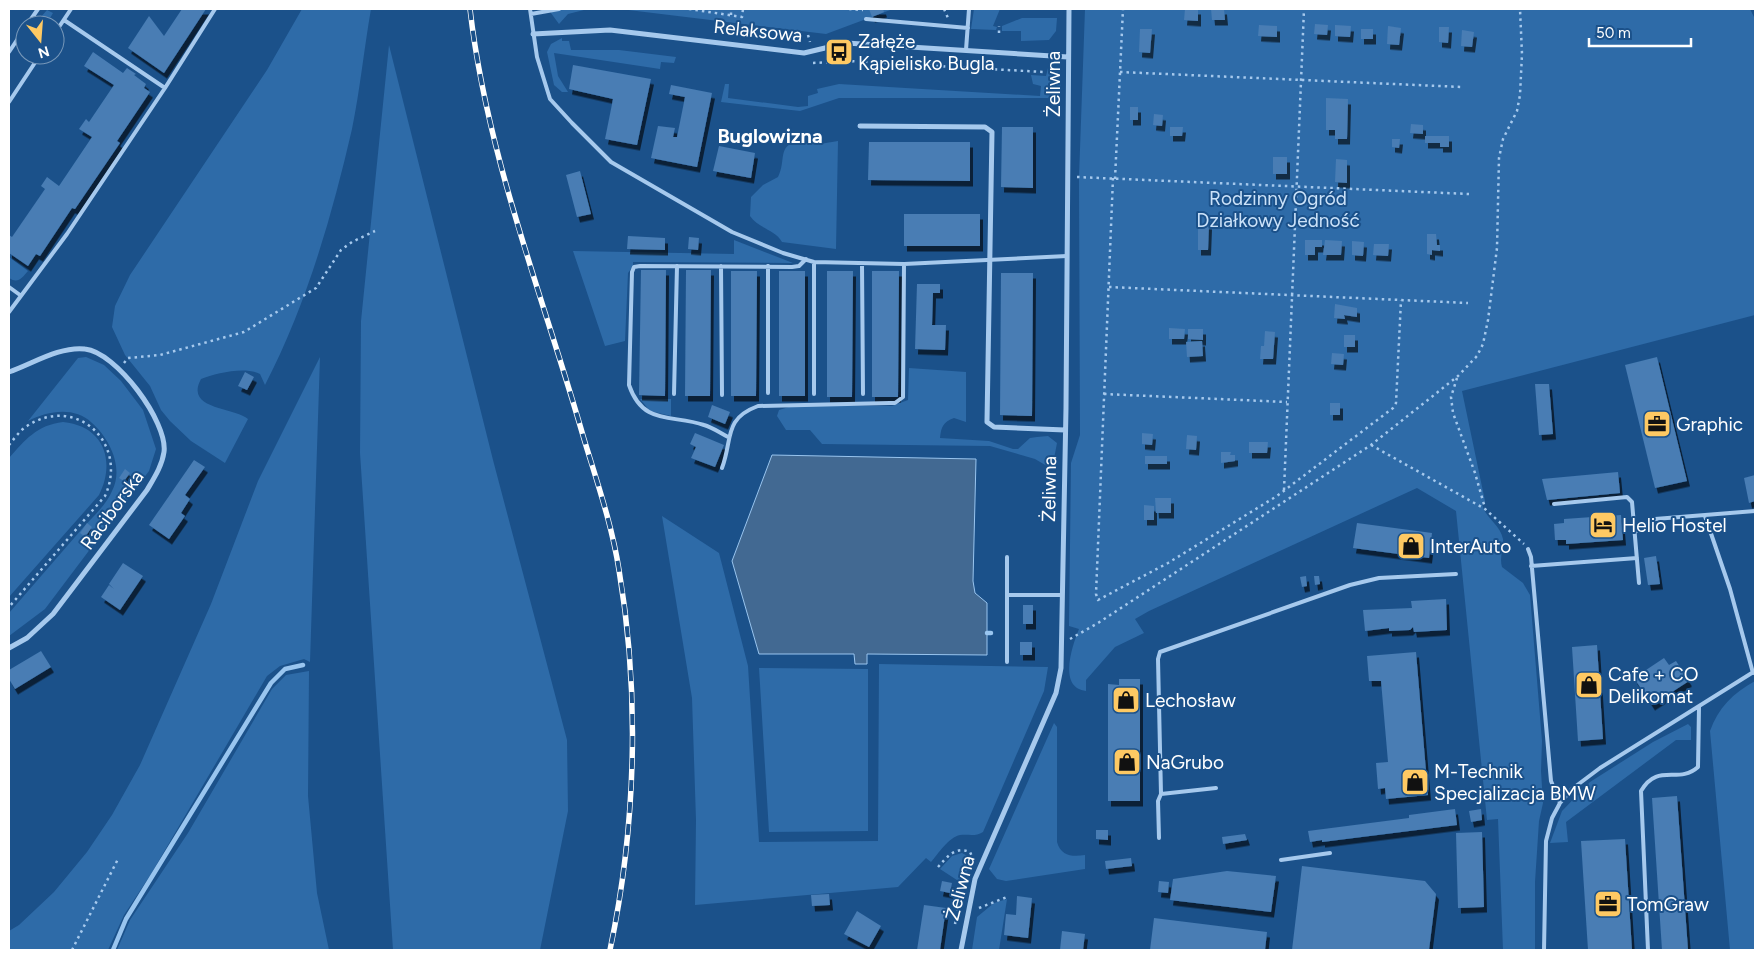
<svg xmlns="http://www.w3.org/2000/svg" width="1764" height="959" font-family="Figtree,sans-serif">
<defs>
<filter id="shadow"><feDropShadow dx="3" dy="5.5" stdDeviation="0" flood-color="#0009"/></filter>
</defs>
<rect width="100%" height="100%" fill="#1b518a"/>
<path fill="#2e6ba8" d="M302 9H371C364 49 360 90 352 129 332 216 306 306 265 385L260 374C245 366 216 373 201 379 184 410 235 407 248 419L225 463 191 441 170 421 161 410 150 386 125 355 112 327 115 306 130 275 267 70Z
M548 9H588L568 14 559 24Z
M620 9H893L826 34Z
M974 9H1000L993 26 997 27 996 30 971 29Z
M1085 9H1750L1755 19V315L1462 391 1485 501 1482 504C1485 518 1500 524 1503 539 1504 548 1499 557 1502 567L1523 583 1530 595 1542 741 1541 771 1543 803 1539 821 1535 882V950H1503L1498 819 1487 820 1456 511 1417 488 1149 611 1135 619 1144 633 1115 647 1086 680V691C1057 688 1073 644 1079 629L1069 626 1071 463 1080 435 1079 177Z
M47 10 53 13 46 25H34Z
M1022 18H1057L1056 31 1049 40 1021 41V31H1002V26Z
M562 38V41H569L571 50H619L676 57 674 63 661 62 660 69 554 53 558 76 568 92H562L554 85 547 52 551 44Z
M389 45 493 460 567 740 568 811 540 950H393L360 453 361 321Z
M1048 68C1062 74 1061 85 1060 98H839L800 111 721 102 725 84H729L728 98 798 107 808 106V96L818 93 817 89 839 84 1040 96 1041 86 1033 84 1031 75 1046 76Z
M799 140 820 144 838 141 836 249 782 242C775 229 759 229 750 216L751 197 763 185 778 177C787 159 776 147 799 140Z
M734 240 793 263 633 262V266L628 273 625 341 605 346 573 251 734 254Z
M9 257 28 271C22 278 18 284 9 278Z
M86 357 104 365 121 381 143 410 156 449 149 471 45 609 9 636V613C33 585 57 558 81 530 91 518 106 506 112 491 124 468 110 439 92 423 74 406 48 411 28 421L78 358Z
M320 357 310 662 304 659 280 666 267 676 151 874 124 915 108 950H9V931L19 925 54 892 87 852 112 815 140 765 211 604 258 481Z
M909 368 966 372V422L954 418C943 422 941 427 940 438L989 441 1013 449H1018L1030 438 1037 437 1048 436 1057 443 1052 469 1035 459 990 446 822 444 810 430H786L777 416 779 410 792 406H892L908 400Z
M640 399H671V416L650 411Z
M63 422C104 426 116 461 99 495L9 597V458C25 440 37 425 63 422Z
M662 516 719 553 748 666 759 842 878 841 879 664 1048 667 1044 691 983 832C975 837 969 834 960 835 949 837 938 854 931 862L926 858 898 887 695 905 696 820 692 698Z
M759 668 868 669V831L769 832Z
M309 671 308 796 317 893 329 950H117L130 920 188 833 272 689 286 675Z
M1755 681V950H1730L1710 731C1718 708 1733 693 1755 681Z
M1054 723 1057 727V842C1061 856 1072 857 1085 855V869L1006 881 997 879 989 869Z
M1688 724 1691 727V740H1676L1566 822 1568 842 1550 843 1562 811 1590 782 1653 742Z
M962 853 971 858 963 884 940 869 952 856Z
M1007 899 999 950H972L977 917 994 903Z"/>
<path fill="#426992" stroke="#99c5ef" d="M772 455 976 459 973 581 975 593 987 603V655L867 654V664H855L854 654H759L732 561Z"/>
<g fill="none" stroke-linecap="round" stroke-linejoin="round">
<path stroke="#99c5ef" stroke-width="4.5" d="M987 633H991
M113 950 126 919 271 683 285 669 303 665"/>
</g>
<path fill="#487db4" filter="url(#shadow)" d="M182 9H206L164 73 128 48 149 16 164 36Z
M869 9H883L884 12 872 17Z
M1185 9H1198V21L1184 20Z
M1211 9H1224L1225 20H1212Z
M1315 24 1328 25 1327 35 1314 34Z
M1259 25 1277 26V37L1258 36Z
M1335 25 1351 26 1350 37 1335 36Z
M1388 26 1401 28 1399 45 1387 44Z
M1439 27H1449L1448 43 1439 42Z
M1140 29H1152L1150 53 1139 52Z
M1361 29H1373V39H1361Z
M1462 30 1474 32 1472 47 1461 46Z
M93 52 123 73 127 68 136 74 134 75 146 84 144 88 150 92 117 141 120 143 75 209 72 208 40 256 36 254 28 266 9 253V235L12 237 45 189 41 186 47 177 59 186 92 137 79 129 86 119 89 122 114 85 84 66Z
M573 65 651 79 637 145 605 139 613 99 569 89Z
M671 85 712 93 697 167 651 158 658 126 675 128 673 137H677L685 97 669 94Z
M1326 98 1348 99 1347 139H1335V130H1326Z
M1130 107H1138V120H1130Z
M1154 114 1163 115 1162 126 1153 125Z
M1411 124 1423 125V134L1410 133Z
M1002 127H1033V188L1001 187Z
M1170 127H1183L1182 136H1170Z
M1425 136H1449V147H1440V143H1425Z
M1392 139H1400L1399 148 1392 147Z
M869 142H970V181L868 180Z
M719 146 755 153 751 178 713 171Z
M1273 157H1287V174H1273Z
M1336 159 1347 160V183L1335 182Z
M580 171 591 214 577 217 566 175Z
M904 214H980V246H904Z
M1198 223 1209 224 1208 250H1198Z
M1427 234H1436L1437 245H1440V251L1432 250V255L1427 254Z
M628 236 665 238V250L627 249Z
M689 237 699 238 698 250 688 249Z
M1305 240H1322V247H1315V255H1305Z
M1325 240 1342 241 1341 255H1323Z
M1352 241 1364 242 1363 256 1352 255Z
M1374 244H1389L1388 256 1373 255Z
M641 270H666L665 396 639 395Z
M686 270H711L710 396H685Z
M731 271H757L756 396H731Z
M779 271H805V396H779Z
M827 271H853L852 397H827Z
M872 271H899L898 397H872Z
M1001 273H1033L1032 416 1000 415Z
M917 284H940V293H933L932 325H946L945 350 915 349Z
M1335 304 1357 308V317L1344 315 1345 319 1334 318Z
M1169 328 1185 329 1184 339H1169Z
M1188 329H1203V340L1188 339Z
M1265 331 1275 332 1273 359H1260L1261 346H1264Z
M1344 335H1355V347H1344Z
M1202 341 1203 356 1187 357 1186 342Z
M1332 353 1344 354 1343 365 1331 364Z
M1657 357 1687 481 1655 488 1625 365Z
M245 372 254 377 247 390 238 386Z
M1535 384H1549L1553 434 1539 435Z
M1330 403H1340V415H1330Z
M712 405 730 412 725 424 708 417Z
M695 433 724 445 715 467 691 458 696 447 690 444Z
M1142 433 1153 434 1152 445 1142 444Z
M1187 435 1197 436 1196 450 1186 449Z
M1249 442H1268L1267 453H1249Z
M1221 452H1231L1230 455H1235V461L1221 463Z
M1145 456H1167V464H1145Z
M194 460 205 467 185 495 190 499 181 513 185 516 169 539 149 525Z
M125 469 130 473 124 481 119 478Z
M1618 472 1620 493 1547 500 1542 479Z
M1755 475V501L1749 503 1744 478Z
M1155 498H1171V513H1156Z
M1144 505 1154 506V520H1144Z
M1621 515 1623 540 1566 544V540H1555L1554 524 1564 523V519Z
M87 523 92 527 85 537 80 533Z
M1357 523 1432 533 1429 558 1353 548Z
M1656 556 1660 584 1648 585 1644 558Z
M123 563 143 576 120 610 101 597 109 585 114 589 109 584Z
M1306 576 1307 586 1302 587 1300 577Z
M1314 576H1319L1320 584 1315 585Z
M1446 599 1447 630 1414 632 1413 627 1410 630 1389 631V628L1365 631 1363 610 1412 608 1411 601Z
M1023 605H1033V624H1023Z
M1020 642H1032V655H1020Z
M1597 645 1603 739 1578 741 1572 647Z
M41 651 51 667 15 689 9 679V670Z
M1416 652 1428 795 1386 799 1385 788 1378 789 1376 763 1388 762 1381 681H1369L1367 656Z
M1664 658 1669 665 1676 661 1689 681 1652 705 1634 678Z
M1119 679H1140V801H1108V684L1119 685Z
M1677 796 1688 950H1662L1652 798Z
M1455 809 1457 825 1322 842V840L1310 842 1308 831 1409 818V815Z
M1481 809 1482 820 1471 822 1469 811Z
M1096 830H1108V840L1096 839Z
M1482 832 1484 907 1458 908 1456 833Z
M1245 834 1247 840 1223 844 1222 837Z
M1625 839 1632 950H1588L1581 841Z
M1131 858 1132 866 1106 869 1105 861Z
M1302 866 1425 881 1436 894 1429 950H1292Z
M1227 871 1276 876 1271 912 1170 900 1173 879Z
M942 881 952 883 950 893 940 891Z
M1159 881 1169 882 1168 893 1158 892Z
M829 894 830 905 812 906 811 895Z
M1017 896 1032 898 1028 938 1004 935 1006 914 1016 915Z
M924 905 946 908 940 950H917Z
M857 911 881 926 869 947 844 934Z
M1154 918 1267 932 1265 950H1150Z
M1062 931 1085 934 1083 950H1060Z"/>
<g fill="none" stroke-linecap="round" stroke-linejoin="round">
<path stroke="#a6c9ed" stroke-width="2.5" stroke-dasharray="2.5 4" stroke-linecap="butt" d="M689 9 742 17 743 9
M849 9 863 10
M944 9 948 18
M731 15V9
M999 33V26
M808 35 810 42
M813 63 849 61 1043 72
M1120 72 1462 87
M1077 177 1469 194
M1113 178 1096 594 1098 600 1168 563 1277 496 1393 408 1396 403 1401 300
M1115 179 1123 9
M1109 287 1468 303
M124 363 128 358 160 355 244 332 316 288 341 250 352 242 375 231
M1457 378 1451 397 1453 413 1475 473 1485 508
M1104 394 1287 402
M9 445C14 439 20 430 27 426 76 394 129 443 105 496L9 607
M1371 445 1485 509 1524 544
M1284 490 1304 9
M1070 639 1098 623 1371 445 1458 376 1477 356 1483 344 1488 320 1497 248 1499 158 1503 139 1517 111 1520 95 1522 54 1520 9
M938 867C947 857 955 846 970 852L973 859
M979 908 1007 897
M955 924 962 893
M72 950 118 859"/>
<path stroke="#a6c9ed" stroke-width="4" d="M530 9 537 57 550 99 572 123 611 162 732 232 783 253 814 262 904 264 1067 256
M531 14 559 9
M866 19 968 28
M64 20 165 88
M27 25 38 9
M55 33 71 9
M966 50 969 9
M9 52 25 28
M9 102 40 55
M814 262V394
M862 264 863 394
M721 266 722 395
M768 266V393
M9 287 20 295
M9 312 67 234 165 88 215 9
M674 394 677 266
M728 437C720 433 712 427 704 425 672 414 643 426 629 385L632 272 634 267 640 266 792 267 799 266 806 259
M722 468C733 439 723 419 758 406L890 403H895L903 397 904 264
M1554 504 1627 497 1632 502 1639 583
M1705 516 1730 589 1753 673
M1635 532 1655 519 1755 511
M1528 549 1531 557 1551 781 1560 803
M1007 557V662
M1531 566 1637 558
M1007 595H1062
M1161 794 1216 788
M1159 838 1158 801 1161 794 1158 659 1160 652 1350 585 1379 578 1456 574
M1281 860 1330 853
M1544 950 1546 841 1552 818 1560 803 1572 789 1600 768 1755 671
M1648 950 1641 791C1658 762 1678 785 1698 767L1699 707"/>
<path stroke="#a6c9ed" stroke-width="5" d="M533 34 610 30 804 53 846 43 1068 57
M860 126 985 127 992 132 987 422 994 427 1065 430
M9 372C32 364 60 346 85 349 116 352 168 422 164 452 162 466 154 478 147 490L53 614 27 638 9 648
M961 950 975 879 1056 693 1061 668 1066 408 1069 9"/>
<defs>
<path id="rail" d="M470 9C487 157 543 296 584 439 597 482 612 525 619 570 640 694 636 827 610 950"/>
</defs>
<use href="#rail" stroke="#fff" stroke-width="5.5"/>
<use href="#rail" stroke="#1b518a" stroke-width="4" stroke-dasharray="11" stroke-linecap="butt"/>
</g>
<defs>
<symbol id="bus-square" viewBox="-11 -11 22 22"><rect x="-9" y="-9" width="18" height="18" rx="4" fill="#fec963" stroke="#1b518a"/><path d="M-5-6H5V4H4V6H2V4H-2V6H-4V4H-5ZM-3.5-4V0h7V-4ZM-3.5 1.2v1.5H-2V1.2ZM2 1.2v1.5H3.5V1.2Z" fill="#111"/></symbol>
<symbol id="office-square" viewBox="-11 -11 22 22"><rect x="-9" y="-9" width="18" height="18" rx="4" fill="#fec963" stroke="#1b518a"/><path d="M-6-3h4V-5.5h4V-3h4V5H-6ZM-1-4.5V-3h2v-1.5ZM-6 0V1H6V0Z" fill="#111"/></symbol>
<symbol id="hotel-square" viewBox="-11 -11 22 22"><rect x="-9" y="-9" width="18" height="18" rx="4" fill="#fec963" stroke="#1b518a"/><path d="M-6-4.5h1.5V1H6V5H4.5V3h-9V5H-6ZM-4 0a1.8 1.8 0 1 1 3.6 0ZM.5 0V-2.5h3Q6-2.5 6 0Z" fill="#111"/></symbol>
<symbol id="shop-square" viewBox="-11 -11 22 22"><rect x="-9" y="-9" width="18" height="18" rx="4" fill="#fec963" stroke="#1b518a"/><path d="M-5-2.5h2.3a2.7 3.5 0 0 1 5.4 0H5L5.5 6h-11ZM-1.5-2.5h3a1.5 2.3 0 0 0-3 0Z" fill="#111"/></symbol>
</defs>
<g fill-rule="evenodd">
<use href="#bus-square" x="823" y="36" width="32" height="32"/>
<use href="#office-square" x="1641" y="408" width="32" height="32"/>
<use href="#hotel-square" x="1587" y="509" width="32" height="32"/>
<use href="#shop-square" x="1395" y="530" width="32" height="32"/>
<use href="#shop-square" x="1573" y="669" width="32" height="32"/>
<use href="#shop-square" x="1110" y="684" width="32" height="32"/>
<use href="#shop-square" x="1111" y="746" width="32" height="32"/>
<use href="#shop-square" x="1399" y="766" width="32" height="32"/>
<use href="#office-square" x="1592" y="888" width="32" height="32"/>
</g>
<g text-anchor="middle" dominant-baseline="central" stroke-width="4" stroke-linejoin="round" paint-order="stroke">
<g font-size="19" fill="#fff" stroke="#1b518a">
<text transform="translate(758 31) rotate(6)">Relaksowa</text>
<text transform="translate(1053 84) rotate(-90)">Żeliwna</text>
<text transform="translate(1049 489) rotate(-89)">Żeliwna</text>
<text transform="translate(112 510) rotate(-54)">Raciborska</text>
<text transform="translate(960 888) rotate(-75)">Żeliwna</text>
</g>
<g font-size="19" fill="#fff" stroke="#1b518a" text-anchor="start">
<text x="858" y="41">Załęże<tspan x="858" dy="22">Kąpielisko Bugla</tspan></text>
<text x="1676" y="424">Graphic</text>
<text x="1622" y="525">Helio Hostel</text>
<text x="1430" y="546">InterAuto</text>
<text x="1608" y="674">Cafe + CO<tspan x="1608" dy="22">Delikomat</tspan></text>
<text x="1145" y="700">Lechosław</text>
<text x="1146" y="762">NaGrubo</text>
<text x="1434" y="771">M-Technik<tspan x="1434" dy="22">Specjalizacja BMW</tspan></text>
<text x="1627" y="904">TomGraw</text>
</g>
<g font-size="19" fill="#cbe2f9" stroke="#1b518a">
<text x="1278" y="198">Rodzinny Ogród<tspan x="1278" dy="22">Działkowy Jedność</tspan></text>
</g>
<g font-size="20" font-weight="bold" fill="#fff" stroke="#1b518a">
<text x="770" y="136">Buglowizna</text>
</g>
</g>
<rect width="1764" height="959" fill="none" stroke="#ffffff" stroke-width="20"/>
<g transform="translate(40 40) rotate(163)"><circle r="24" fill="#1b518a" stroke="#7697b9"/>
<path d="M0-4L9 19L0 12L-9 19Z" fill="#fec963"/>
<text y="-8" font-size="14" font-weight="bold" text-anchor="middle" fill="#ffffff">N</text>
</g>
<path d="M1589 38v8h102v-8" fill="none" stroke="#ffffff" stroke-width="2.5"/>
<text x="1596" y="38" font-size="15" fill="#ffffff" stroke="#1b518a" stroke-width="4" paint-order="stroke">50 m</text>
</svg>
